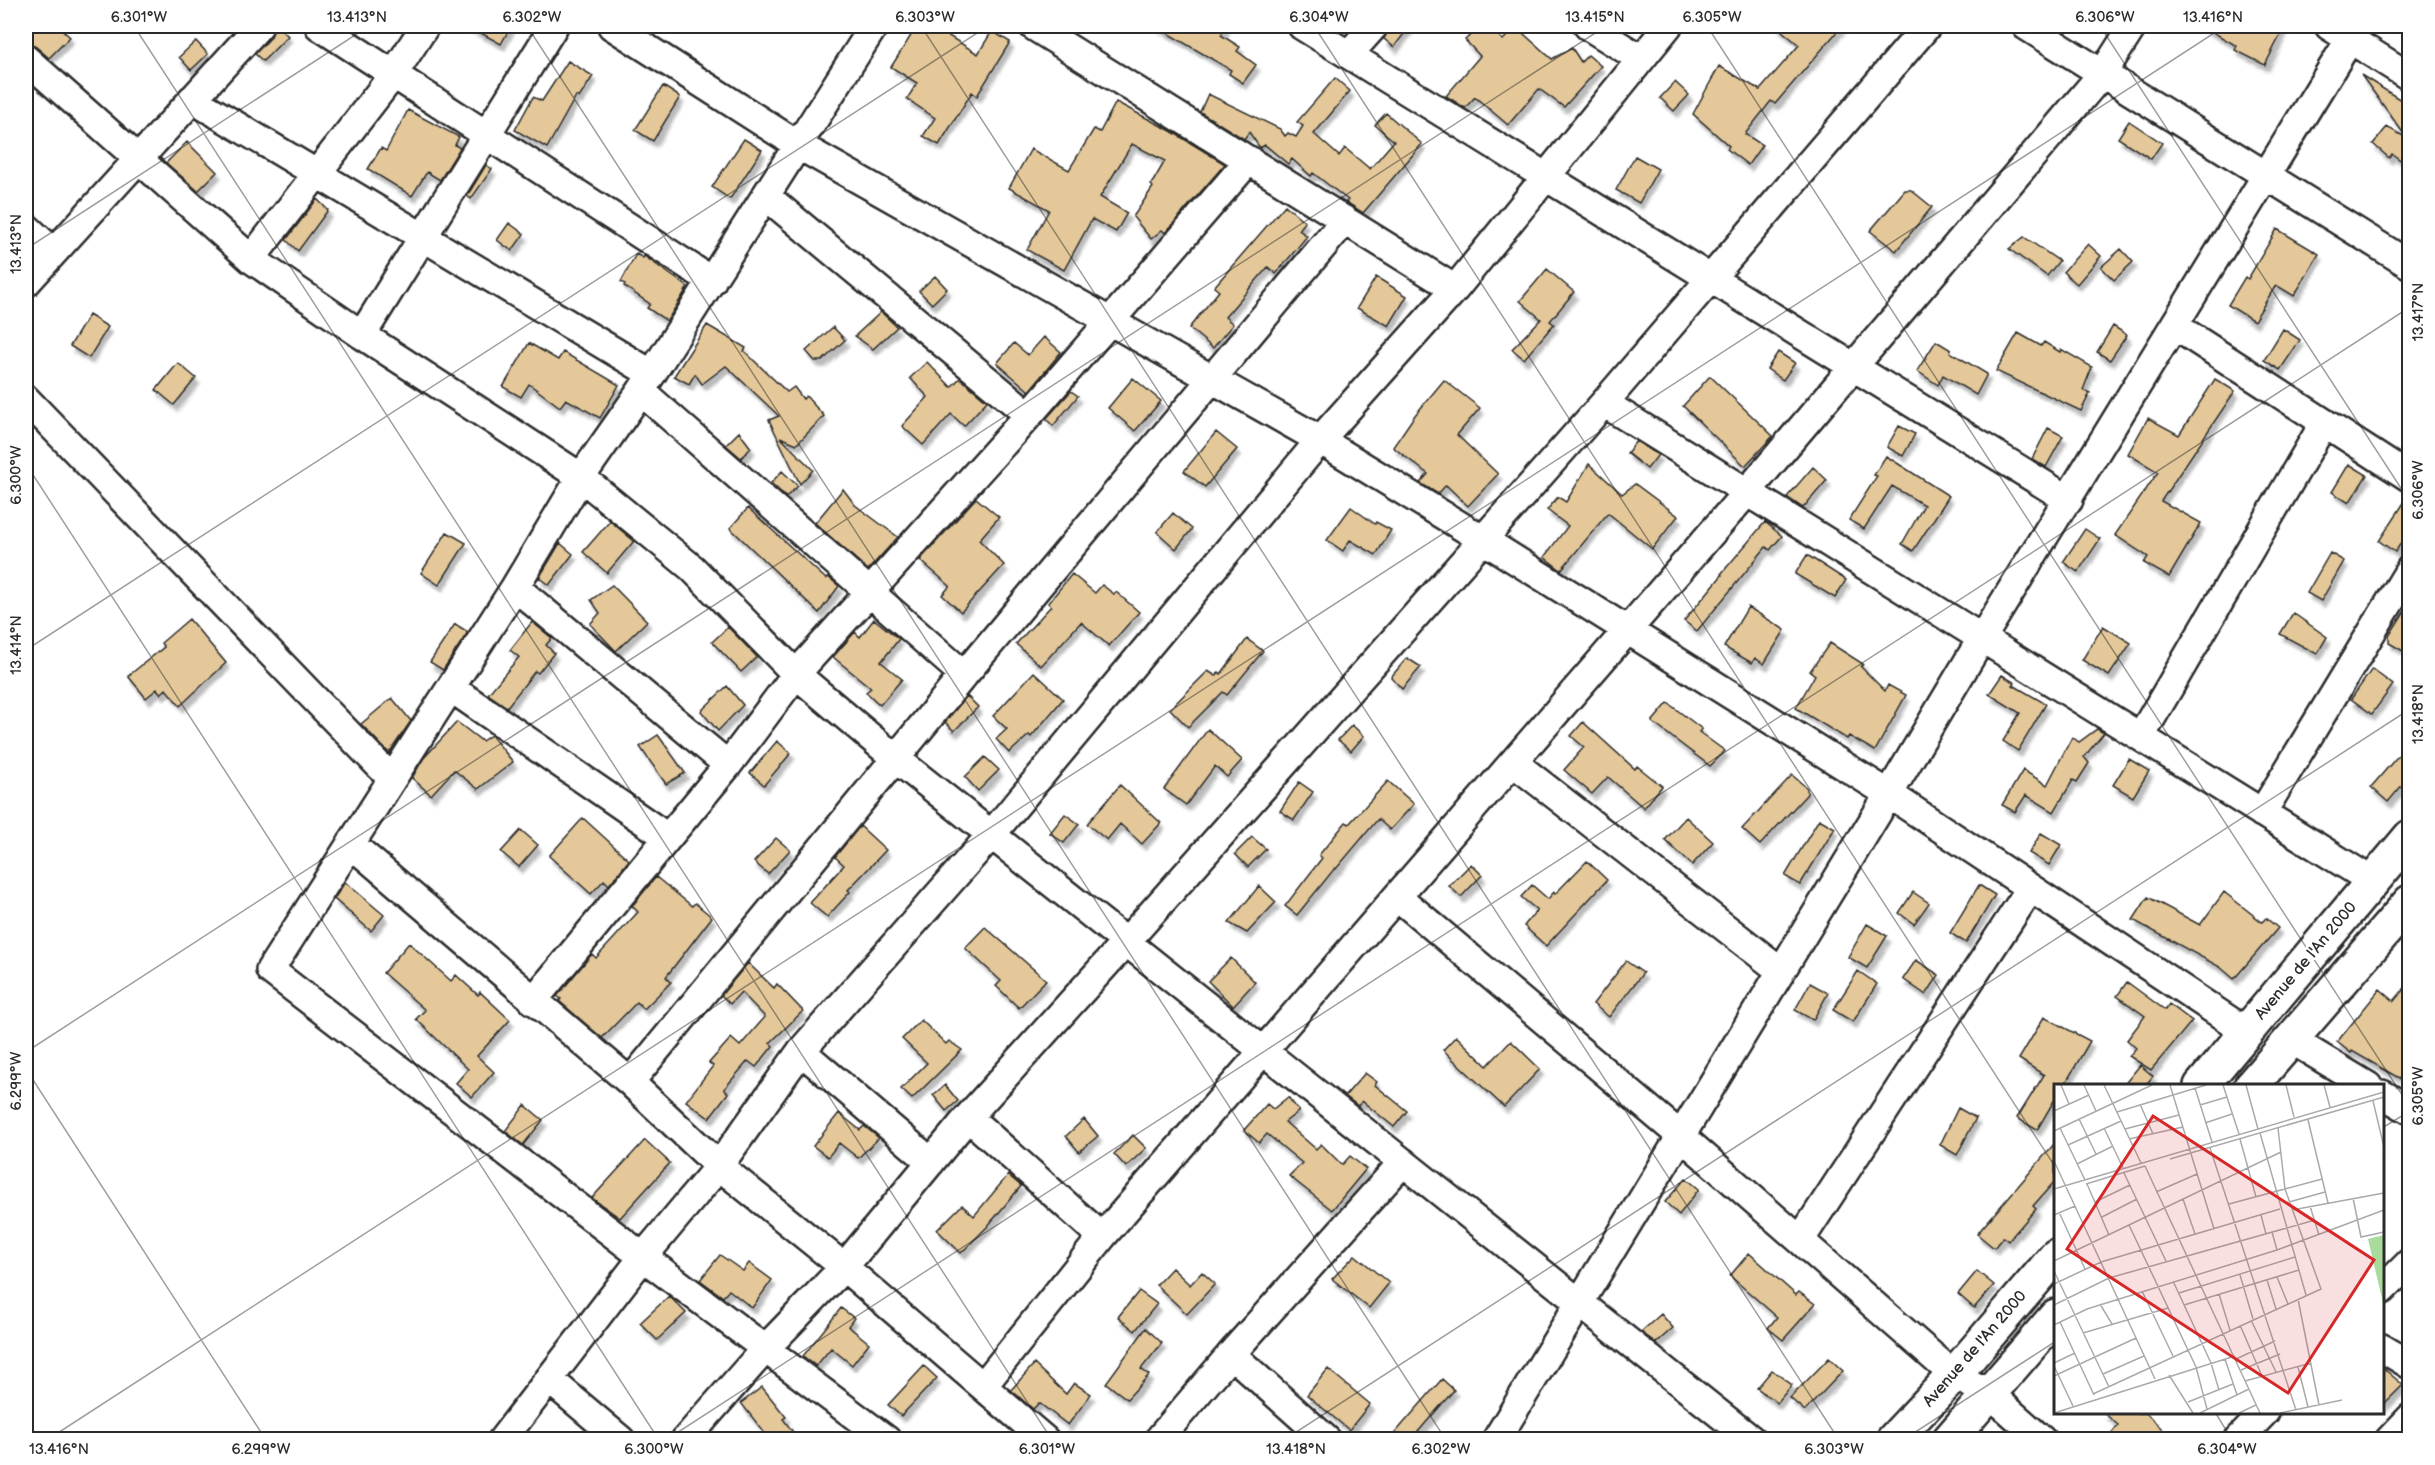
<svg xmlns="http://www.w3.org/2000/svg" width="2435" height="1465" font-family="'Balsamiq Sans',sans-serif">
<defs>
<filter id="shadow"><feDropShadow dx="3.5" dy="6" stdDeviation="1.5" flood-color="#0004"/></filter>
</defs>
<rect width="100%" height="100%" fill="#fff"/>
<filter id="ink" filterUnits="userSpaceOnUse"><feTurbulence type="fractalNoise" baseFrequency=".0167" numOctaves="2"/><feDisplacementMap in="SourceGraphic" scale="12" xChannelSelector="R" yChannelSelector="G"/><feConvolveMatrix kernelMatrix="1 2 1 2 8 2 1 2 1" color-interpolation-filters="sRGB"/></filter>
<g filter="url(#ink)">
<path fill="#e4c899" stroke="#2b2b2b" stroke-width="1.5" filter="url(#shadow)" d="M26 26H58L70 37 49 58 36 47 26 42Z
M274 26H278L288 36 263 61 255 54 271 37Z
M468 26H511L501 44Z
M917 26H946L942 32 978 54 992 31 1010 42 977 96 972 92 939 145 923 136 935 118 907 99 917 83 891 67Z
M1155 26H1226L1221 35 1240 47 1237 51 1256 65 1243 83 1229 74 1231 70Z
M1389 26H1410L1394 47 1384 39Z
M1480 26H1488L1503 40 1516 27 1552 59 1572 48 1581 62 1588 55 1601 66 1564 107 1539 89 1508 125 1475 97 1465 108 1446 96 1480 56 1465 40Z
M1776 26H1842L1775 104 1771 101 1745 134 1762 145 1748 165 1727 149 1729 146 1693 114 1719 66 1760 90 1799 45Z
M2202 26H2285L2265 65 2235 50 2237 46Z
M196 41 208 54 191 70 179 57Z
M568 61 593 76 579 98 576 96 547 148 515 130 533 97 542 101Z
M2361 75 2409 105V166L2392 154 2389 158 2373 144 2387 127 2407 138Z
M1335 78 1350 91 1314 134 1339 156 1345 148 1370 169 1394 141 1375 125 1386 113 1422 144 1363 213 1346 202 1348 200 1313 173 1311 176 1292 159 1288 164 1265 145 1260 148 1249 132 1244 139 1200 112 1208 94 1280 129 1285 136 1288 133 1296 137 1303 126 1297 122Z
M1675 82 1689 95 1674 111 1660 98Z
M663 86 680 97 653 141 635 130Z
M1116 102 1171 131 1225 164 1165 233 1162 230 1151 239 1133 217 1153 187 1151 185 1165 161 1132 144 1100 197 1127 213 1116 232 1092 219 1064 270 1027 250 1049 210 1009 188 1031 149 1069 170 1094 129 1100 132Z
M408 110 459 137 455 145 460 148 440 180 427 172 412 196 368 169 381 148 386 151Z
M2129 121 2162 143 2151 159 2118 138Z
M744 139 762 150 730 199 712 187Z
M187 142 217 172 198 191 166 163Z
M1635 156 1658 169 1639 203 1616 190Z
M486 165 492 169 471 199 467 196Z
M1905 190H1911L1932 207 1896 251 1870 231Z
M317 199 328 210 298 251 286 240Z
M1285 205 1305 222 1299 230 1307 236 1276 274 1268 267 1225 317 1233 324 1213 348 1189 328 1219 291 1214 287Z
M509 223 524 234 512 251 497 240Z
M2277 229 2319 254 2294 296 2276 285 2254 321 2228 305 2245 277 2248 279Z
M2024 237 2059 261 2047 276 2009 249Z
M2088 244 2101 256 2077 284 2063 272Z
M2121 249 2133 262 2114 280 2101 267Z
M636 254 643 258 644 256 688 287 667 321 647 308 650 304 624 286 625 284 621 282Z
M1547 269 1574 292 1550 321 1554 324 1524 359 1512 349 1541 319 1520 301Z
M935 276 947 289 932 304 919 291Z
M1376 277 1407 296 1389 326 1357 308Z
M881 312 897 327 873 349 855 336Z
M89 315 108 327 89 358 70 346Z
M707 325 746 348 744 351 787 392 794 387 803 399 806 396 824 416 797 444 780 437 813 470 800 484 769 420 779 416 726 366 702 384 695 374 689 384 674 376Z
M2113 326 2127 335 2110 360 2097 352Z
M833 327 845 340 822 361H815L806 351Z
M2283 329 2300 340 2280 370 2264 360Z
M2018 333 2041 346 2044 342 2060 352 2061 349 2092 367 2083 390 2090 393 2081 411 1996 371Z
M1044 337 1061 352 1029 391 997 363 1014 343 1028 355Z
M1936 341 1951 350 1950 352 1987 374 1976 395 1943 375 1938 385 1917 371Z
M529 343 558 360 563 352 619 385 600 418 566 399 560 407 529 384 521 397 503 387Z
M1778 352 1795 363 1783 380 1767 369Z
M927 362 951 387 960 378 987 401 964 426 951 414 923 445 902 426 928 397 910 378Z
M178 363 196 378 174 405 156 390Z
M1710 376 1773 436 1745 466 1683 406Z
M1133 378 1161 401 1135 431 1108 408Z
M2215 379 2235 391 2161 501 2201 523 2169 577 2144 563 2148 557 2115 535 2158 472 2128 454 2148 418 2179 435Z
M1444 380 1480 408 1457 435 1498 474 1468 506 1446 485 1438 494 1420 483 1428 474 1393 447 1415 415Z
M1071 391 1078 396 1053 426 1046 419Z
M1899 426 1915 434 1903 456 1887 447Z
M2048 428 2063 436 2046 467 2032 459Z
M739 432 751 448 741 458 726 445Z
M1216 432 1237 449 1205 487 1184 471Z
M1636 441 1658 455 1647 469 1627 453Z
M1886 456 1949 496 1913 551 1902 544 1924 505 1892 486 1864 529 1849 520 1877 476 1874 475Z
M1589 464 1622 494 1635 484 1678 516 1652 549 1608 513 1561 570 1544 557 1568 526 1547 510 1558 497 1566 502Z
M2349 464 2367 475 2349 503 2332 492Z
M1813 467 1827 480 1803 508 1787 497Z
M782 471 798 486 786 497 771 483Z
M843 489 855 505 898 537 868 570 815 523Z
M2409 495V531L2395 552 2379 541Z
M976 498 999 517 979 540 1004 565 961 612 942 595 950 586 920 560Z
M1351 507 1375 524 1376 522 1391 530 1376 555 1350 540 1343 551 1327 540Z
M748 508 826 579 828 577 839 586 819 613 730 528Z
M1173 513 1192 529 1176 549 1157 532Z
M610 521 634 541 607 573 583 552Z
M1765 522 1782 536 1770 550 1766 547 1697 631 1684 621 1722 575 1721 574Z
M2085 529 2100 539 2078 572 2063 562Z
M447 532 466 543 439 585 421 573Z
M560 543 573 554 549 585 539 578Z
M2330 553 2344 561 2321 601 2307 593Z
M1807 555 1846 580 1835 598 1795 574Z
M1072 574 1095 593 1102 585 1114 594 1116 592 1139 612 1109 646 1081 622 1041 666 1016 644 1051 606 1048 603Z
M612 585 647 621 616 651 590 624 600 613 591 600Z
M2409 604V641L2403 651 2389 643V636Z
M1748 607 1785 630 1764 664 1755 658 1752 663 1724 647Z
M2293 613 2327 637 2317 654 2280 634Z
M189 619 226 663 180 706 166 689 161 694 157 689 146 698 128 676 164 647 161 643Z
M874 619 899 639 881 662 902 679 880 705 866 692 871 688 833 657 855 632 860 637Z
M532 622 552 638 546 645 554 653 538 673 535 671 507 707 488 694 519 657 510 650Z
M455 624 468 632 443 670 430 662Z
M2103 626 2131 643 2109 676 2082 660Z
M728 627 757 657 741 672 712 642Z
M1247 639 1263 651 1227 695 1223 692 1188 727 1170 709 1208 671 1216 676 1219 672 1221 674Z
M1830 643 1863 664 1861 667 1885 691 1888 685 1906 695 1875 751 1849 736 1847 739 1796 708 1815 675 1810 671Z
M1407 658 1421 667 1402 689 1391 677Z
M2372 669 2393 685 2372 714 2351 699Z
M1034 672 1063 699 1031 737 1029 735 1009 753 996 739 1007 729 993 716Z
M2002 675 2015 683 2013 685 2046 704 2018 751 2003 741 2020 713 1989 694Z
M727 686 743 705 718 731 701 711Z
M967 696 978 707 954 731 945 722Z
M392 698 411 721 389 753 361 724Z
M1668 703 1702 729 1699 732 1725 751 1710 766 1652 722Z
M457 722 482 741 491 735 513 762 478 789 454 770 431 795 412 778 423 759Z
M1583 722 1635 769 1637 766 1662 786 1644 808 1608 777 1592 794 1564 770 1584 747 1571 736Z
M1352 725 1364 736 1351 751 1338 740Z
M1208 729 1242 760 1227 777 1215 766 1186 805 1164 789Z
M2097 729 2104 733 2084 757 2089 763 2077 782 2073 780 2054 812 2026 795 2015 812 2002 805 2023 770 2047 785 2072 737 2079 742Z
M658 735 685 773 666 784 640 747Z
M777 741 791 753 764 785 750 773Z
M2409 743V777L2388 802 2371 787Z
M985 757 999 770 978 791 965 777Z
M2129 759 2149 771 2133 797 2113 785Z
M1792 775 1807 788V794L1760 845 1742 829Z
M1388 781 1414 804 1390 830 1378 819 1336 869 1335 868 1297 915 1285 906 1322 858 1319 855 1346 822 1349 824Z
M1299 782 1313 792 1294 820 1280 811Z
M1120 785 1161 823 1142 844 1120 824 1107 840 1087 824Z
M1065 814 1079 824 1064 843 1050 833Z
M1686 817 1713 842 1692 865 1665 840Z
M583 818 629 860 609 885 604 880 591 894 549 856Z
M1819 819 1835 828 1800 885 1785 876Z
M860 826 886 850 848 890 850 892 827 917 810 903 844 865 835 857Z
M521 830 538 845 519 867 501 852Z
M2041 833 2061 845 2049 865 2029 853Z
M1252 837 1266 849 1248 867 1235 854Z
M776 838 790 850 768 874 754 862Z
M1587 861 1607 880 1546 946 1524 926 1537 910 1521 897 1532 885 1548 899 1554 892 1555 894Z
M1471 864 1482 875 1461 897 1449 886Z
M656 877 692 906 695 903 712 917 666 977 671 982 644 1009 637 1002 602 1038 559 1001 561 999 557 996 592 954 596 958 638 912 632 906Z
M345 882 384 915 371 931 334 899Z
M1979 885 1995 895 1966 943 1950 933Z
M1259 886 1276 902 1247 933 1229 923Z
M1913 892 1929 903 1914 924 1899 913Z
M2224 892 2262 922 2266 918 2278 928 2234 979 2220 967 2133 920 2148 897 2200 925Z
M1867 924 1887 936 1867 968 1848 957Z
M985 927 1046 980 1019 1008 996 986 1001 981 965 948Z
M409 943 451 981 456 975 478 995 480 992 510 1020 477 1056 494 1072 472 1097 456 1083 468 1069 416 1019 425 1010 383 973Z
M1231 958 1255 982 1233 1006 1208 981Z
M1916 960 1939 975 1926 995 1903 979Z
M1626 961 1643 973 1609 1017 1593 1004Z
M748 963 774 988 777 984 803 1011 770 1043 773 1046 756 1067 748 1061 724 1089 728 1093 709 1118 686 1101 713 1066 709 1063 731 1038 740 1046 765 1017 741 992 730 1004 721 995Z
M1858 971 1877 984 1853 1022 1833 1010Z
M2127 982 2165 1010 2169 1004 2192 1021 2151 1070 2129 1056 2136 1048 2127 1040 2145 1016 2117 996Z
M1810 983 1828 993 1813 1020 1795 1010Z
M2409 983V1072L2404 1081 2352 1051 2351 1053 2337 1042 2380 989 2394 1001Z
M2044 1017 2090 1041 2064 1086H2055V1099L2037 1130 2017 1118 2044 1075 2019 1059Z
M921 1020 946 1044 949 1041 962 1050 912 1099 901 1089 927 1063 902 1039Z
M1456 1036 1487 1066 1511 1041 1540 1069 1504 1107 1443 1050Z
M2140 1065 2153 1076 2145 1086H2123Z
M1365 1073 1377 1082 1375 1085 1407 1111 1394 1127 1362 1101 1358 1106 1345 1096Z
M945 1085 958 1101 946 1111 933 1095Z
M1288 1097 1299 1111 1285 1122 1316 1149 1321 1144 1342 1165 1350 1156 1366 1169 1332 1210 1289 1176 1302 1163 1267 1134 1259 1143 1244 1130 1267 1104 1273 1109Z
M525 1105 543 1120 523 1145 505 1131Z
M1958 1108 1976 1118 1957 1155 1940 1145Z
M839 1113 860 1130 864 1126 879 1138 858 1158 839 1143 828 1157 813 1146Z
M1084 1119 1098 1136 1079 1152 1066 1136Z
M1133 1135 1146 1148 1126 1167 1114 1154Z
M645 1140 670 1163 620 1218 592 1198Z
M2055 1143V1181L2033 1206 2036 1209 2008 1241 2003 1237 1994 1248 1977 1234Z
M1008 1175 1021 1186 987 1227 961 1253 937 1230 962 1205 974 1216Z
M1686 1178 1699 1189 1679 1215 1665 1202Z
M1749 1253 1796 1295 1799 1292 1815 1304 1783 1340 1768 1328 1777 1317 1730 1276Z
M720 1255 743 1271 749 1263 772 1280 752 1308 729 1290 723 1297 700 1280Z
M1355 1255 1389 1283 1369 1308 1332 1279Z
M1172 1268 1190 1285 1202 1272 1215 1284 1187 1314 1156 1285Z
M1977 1271 1994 1285 1974 1308 1958 1294Z
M1139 1291 1157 1304 1135 1331 1118 1317Z
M669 1296 686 1313 657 1340 640 1323Z
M841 1308 854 1318 848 1326 869 1343 852 1365 831 1348 816 1366 803 1356Z
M1661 1314 1673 1328 1656 1343 1641 1332Z
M1146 1328 1162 1343 1141 1369 1149 1375 1127 1399 1106 1383Z
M1829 1358 1843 1371 1805 1411 1790 1398Z
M1034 1364 1066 1394 1074 1383 1091 1394 1068 1425 1039 1403 1033 1409 1011 1390Z
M924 1366 937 1378 901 1416 888 1405Z
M2382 1367 2403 1385 2382 1406Z
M1328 1369 1370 1404 1349 1430 1307 1395Z
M1772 1370 1792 1385 1777 1403 1757 1388Z
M1442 1379 1454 1390 1411 1440H1389Z
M762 1387 786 1417 783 1419 799 1440H770L741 1403Z
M2104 1413H2146L2173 1440H2106L2118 1425Z"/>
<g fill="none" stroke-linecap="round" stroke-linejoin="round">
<defs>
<path id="minor" d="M319 26 712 281
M612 26 798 145 1320 440 1482 539 1889 794 2247 1032
M874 26 641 391 581 477 515 587 270 970 643 1257 887 1440
M1033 26 1455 289
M1302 26 2069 500
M1588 26 1641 59
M2026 26 2410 265
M2329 26 2410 77
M1349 54 1374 26
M26 59 251 259 362 335 581 477 692 568 796 674 895 758 1752 1440
M192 99 652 374
M766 196 1029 415
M26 227 53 252
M251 259 393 75 425 26
M26 283 259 26
M2175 326 2410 478
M362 335 554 26
M641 391 964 675
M26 399 392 779
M1604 403 2372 881
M515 587 728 765
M451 688 667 837
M2141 736 2324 423
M1514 763 1781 971
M2262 813 2410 569
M351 844 630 1082 719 1166 844 1267 1045 1440
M1398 897 1681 1136 1954 1375 1990 1394 2042 1440
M533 1001 728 765 796 674 1029 415 1249 160
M2290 1039 2368 1086
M801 1051 931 1162
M630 1082 964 675 1345 220
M2382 1094 2410 1110
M968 1117 1102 1237
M1801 1239 2030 889
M2382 1290 2410 1262
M2382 1348 2410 1365
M1231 1354 1327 1440
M550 1380 621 1440
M983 1386 1102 1237 1747 492 2103 73 2133 26
M502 1440 643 1257 719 1166 801 1051 991 835 1320 440 1455 289 1668 26
M685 1440 765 1349 844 1267 968 1117 1126 942 1604 403 1927 26
M1158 1440 1231 1354 1403 1162
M1496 1440 1889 794 1982 638 2358 26
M2238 1440 2265 1412
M2389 1440 2410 1418"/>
<path id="major" d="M2201 1086 2410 837
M2251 1086 2410 902
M1893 1440 1954 1375 2056 1256
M1949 1440 2056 1316"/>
</defs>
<use href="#minor" stroke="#2b2b2b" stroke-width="32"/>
<use href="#major" stroke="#2b2b2b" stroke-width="38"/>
<use href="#minor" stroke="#fff" stroke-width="27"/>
<use href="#major" stroke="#fff" stroke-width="33"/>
</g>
</g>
<path fill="none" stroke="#2b2b2b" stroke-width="1.5" stroke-opacity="0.45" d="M134 26 1052 1440M527 26 1446 1440M921 26 1839 1440M1314 26 2056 1168M1707 26 2410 1107M2100 26 2410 502M26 249 369 26M26 464 659 1440M26 650 988 26M26 1052 1606 26M26 1069 266 1440M2382 1128 2410 1111M2215 1412 2232 1440M47 1440 2225 26M666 1440 2410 307M1284 1440 2410 709M1903 1440 2056 1341"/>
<g text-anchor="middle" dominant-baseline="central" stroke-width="5" stroke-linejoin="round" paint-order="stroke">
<g font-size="16" fill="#2b2b2b" stroke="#fff">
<text transform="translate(2306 961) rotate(-50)">Avenue de l'An 2000</text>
<text transform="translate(1975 1349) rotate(-49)">Avenue de l'An 2000</text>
</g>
</g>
<g transform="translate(2054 1084)">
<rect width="330" height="330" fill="#fff"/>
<path d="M330 151V223L314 155Z" fill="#a8db9c"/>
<path fill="none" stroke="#aaa" stroke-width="1.5" d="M7 1 15 20M30 1 42 27M50 1 87 79M116 1 160 145M169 1 185 50M192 1 204 45M232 1 240 33M270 1 276 23M141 4 158 58M319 17 330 63M86 20 99 50M146 21 173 13M0 27 35 11M63 28 152 1M25 35 42 70M254 36 274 119M151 39 178 30M6 44 31 96M50 44 69 84M71 45 125 31M0 47 98 1M206 49 252 211M75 55 129 43M186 55 202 113M14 61 67 37M156 64 242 326M116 75 330 13M0 77 101 295M23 80 59 62M91 82 206 329M70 89 112 177M32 100 91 82M33 100 55 151M0 105 330 8M102 108 143 90M299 114 307 153 330 148M129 115 141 150M41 118 76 101M235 118 271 108M175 120 268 95M256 122 265 151M238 126 330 109M5 128 31 185M0 131 21 122M207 131 212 150M48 133 83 115M75 141 142 283 153 325M218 148 223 166M0 177 227 68M0 187 55 303M186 191 199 235M223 193 234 220M213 196 222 225M119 197 157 279 165 306M0 200 47 178 226 125M88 207 119 272M125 209 241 173M165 210 176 246M244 215 265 321M46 220 58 240M0 221 55 194 261 136M130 221 245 186M197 236 222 288M6 238 40 311M0 241 33 225 223 166 330 126M186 241 208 292M29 249 114 224M171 275 183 311M182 275 221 257M0 279 21 269M0 282 19 322M244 283 254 323M187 286 226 270M49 290 90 272M115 291 139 329M0 292 82 254M191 297 257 279M39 310 267 205 231 105 224 44M134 318 179 300M0 329 181 272M146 329 195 305M185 329 202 321M226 329 288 316"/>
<path fill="#d62828" fill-opacity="0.15" stroke="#d62828" stroke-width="3" d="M99 32 320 176 234 309 13 165Z"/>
<rect width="330" height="330" fill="none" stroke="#2b2b2b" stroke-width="3"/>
</g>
<rect width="2435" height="1465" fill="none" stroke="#fff" stroke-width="66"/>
<rect x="33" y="33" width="2369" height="1399" fill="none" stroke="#2b2b2b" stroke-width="2"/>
<g font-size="15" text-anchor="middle" fill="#2b2b2b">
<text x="139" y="22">6.301°W</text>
<text x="357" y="22">13.413°N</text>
<text x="532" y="22">6.302°W</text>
<text x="925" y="22">6.303°W</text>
<text x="1319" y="22">6.304°W</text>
<text x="1595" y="22">13.415°N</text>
<text x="1712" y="22">6.305°W</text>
<text x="2105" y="22">6.306°W</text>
<text x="2213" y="22">13.416°N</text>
<text transform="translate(16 244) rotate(-90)" y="5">13.413°N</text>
<text transform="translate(2418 312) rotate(-90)" y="5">13.417°N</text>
<text transform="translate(16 475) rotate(-90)" y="5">6.300°W</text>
<text transform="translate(2418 490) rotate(-90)" y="5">6.306°W</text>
<text transform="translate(16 645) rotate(-90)" y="5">13.414°N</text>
<text transform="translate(2418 714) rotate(-90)" y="5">13.418°N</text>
<text transform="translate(16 1081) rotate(-90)" y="5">6.299°W</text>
<text transform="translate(2418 1096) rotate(-90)" y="5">6.305°W</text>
<text x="59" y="1454">13.416°N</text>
<text x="261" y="1454">6.299°W</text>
<text x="654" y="1454">6.300°W</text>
<text x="1047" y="1454">6.301°W</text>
<text x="1296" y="1454">13.418°N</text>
<text x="1441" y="1454">6.302°W</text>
<text x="1834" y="1454">6.303°W</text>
<text x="2227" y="1454">6.304°W</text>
</g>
</svg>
